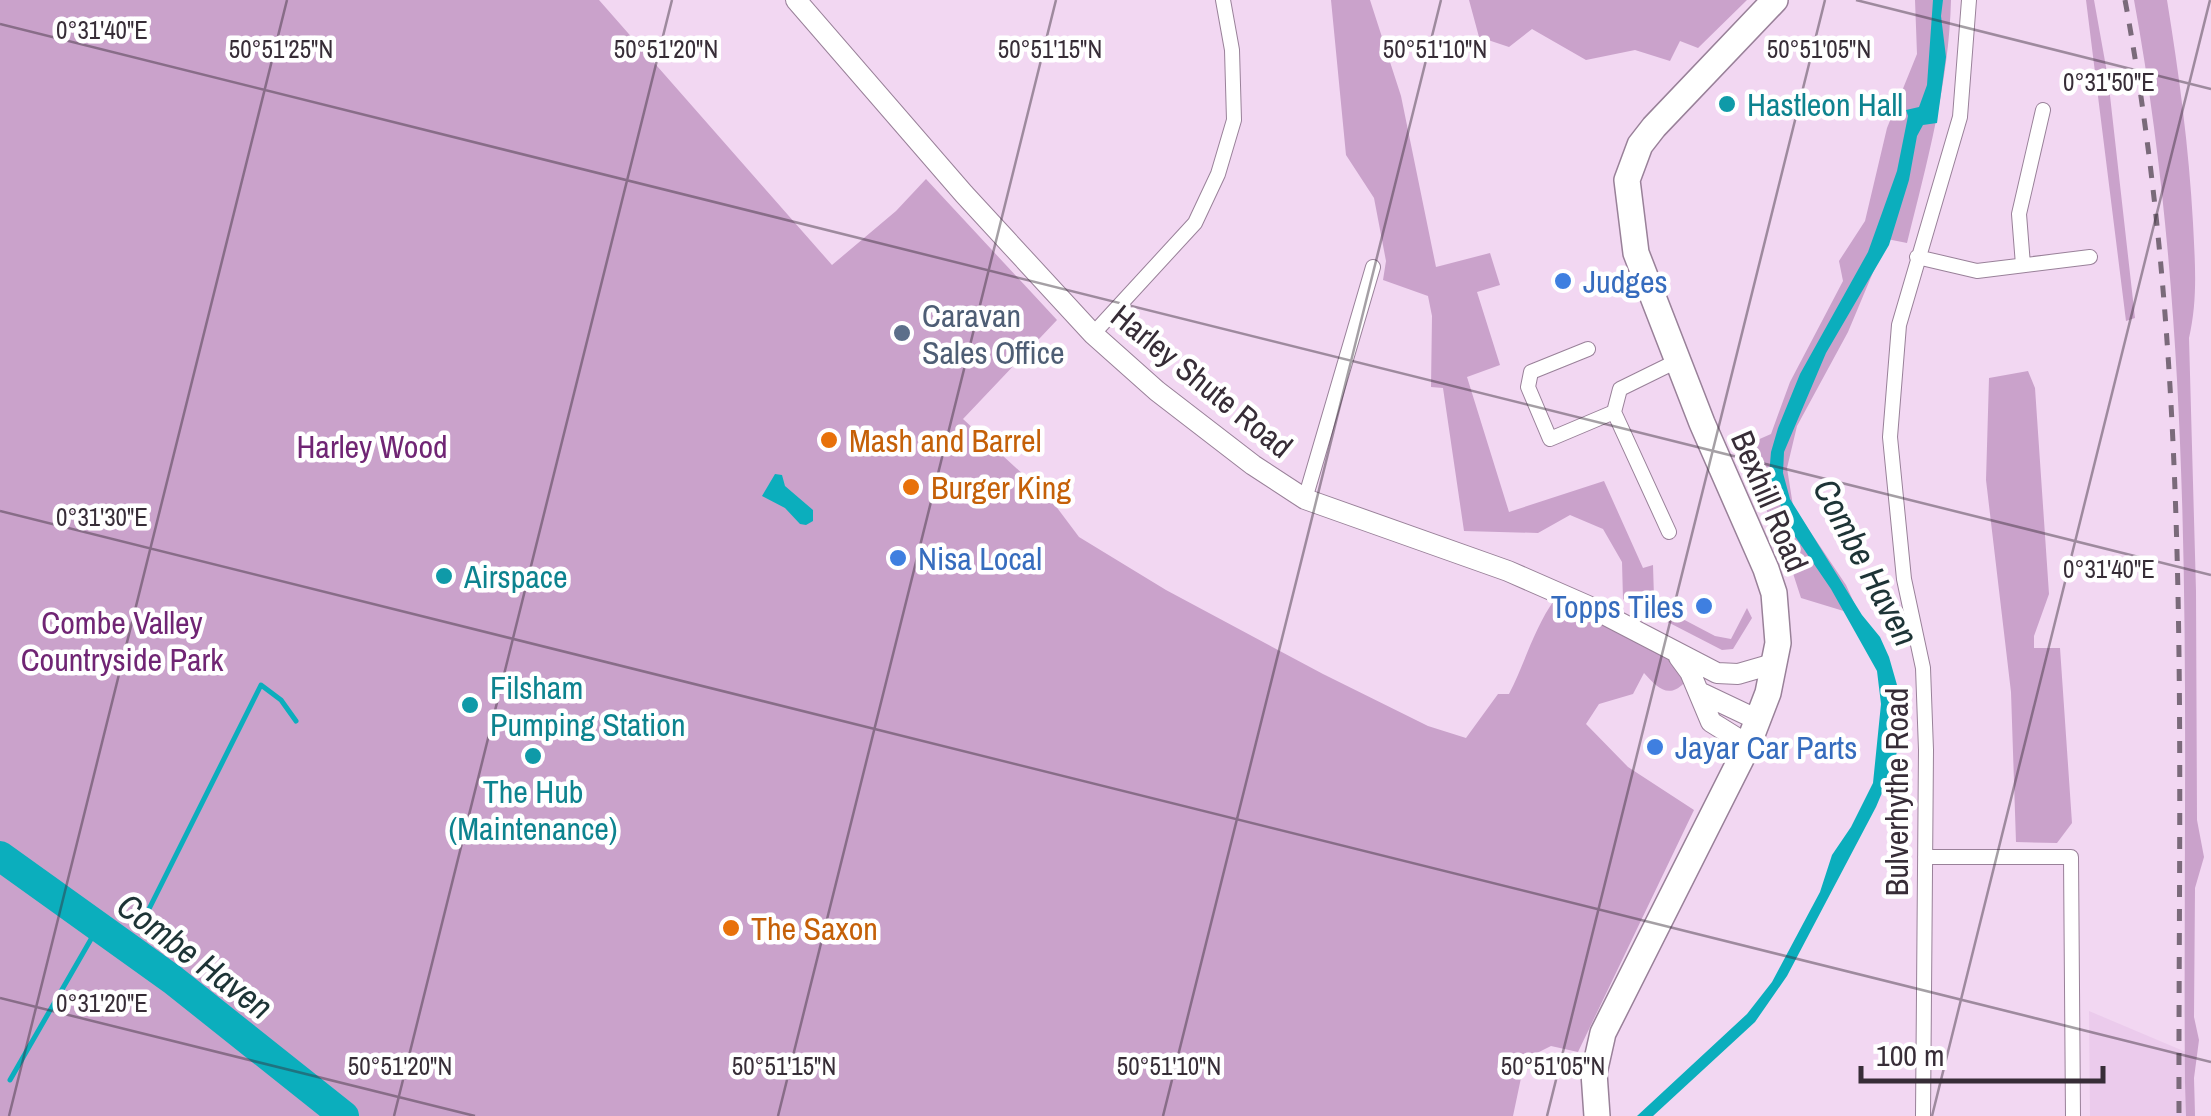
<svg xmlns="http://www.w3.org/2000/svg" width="2211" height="1116" font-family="'Archivo Narrow',sans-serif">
<rect width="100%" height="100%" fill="#f2d7f2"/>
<path fill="#ebcbec" d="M2089 1011 2193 1055 2195 1116H2090Z"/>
<path fill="#caa2cb" d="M0 0H599L832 265 896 211 926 179 1057 320 963 419 1052 501 1079 537 1166 590 1323 674 1428 726 1466 738 1498 694H1509C1525 663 1534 628 1555 599L1673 654 1684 683C1668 700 1656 686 1644 673L1633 694 1599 704 1586 724 1628 767 1694 810 1578 1052 1551 1046 1525 1059 1513 1116H0Z
M1331 0H1370L1401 96 1436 267 1490 253 1500 285 1477 292 1500 365 1467 377 1509 512 1604 481 1643 568 1653 565 1654 598 1658 606 1715 636 1731 639 1747 608 1752 618 1733 649 1722 650 1623 599 1622 562 1603 529 1570 515 1538 533 1464 531 1443 388 1431 387 1432 316 1428 296 1383 280 1386 261 1374 198 1346 155Z
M1469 0H1747L1698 48 1680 41 1670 61 1635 50 1586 60 1532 29 1509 47 1479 37Z
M1915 0H1951C1949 82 1927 163 1907 243L1887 239 1848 332 1797 426 1787 468 1793 506 1846 585 1860 616 1801 598 1789 561 1739 448 1771 434 1790 382 1843 281 1839 261 1865 221 1887 128 1917 54Z
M2086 0H2094L2108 78 2135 318 2126 321Z
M2134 0H2167C2179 74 2189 148 2193 223 2195 263 2198 299 2189 338L2196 591 2197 820 2204 857 2195 888 2194 1017 2199 1040 2194 1078 2195 1116H2186L2185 1083C2182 720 2200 360 2134 0Z
M2028 371 2035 388 2049 594 2034 636V648H2060L2072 823 2057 843 2016 842 2011 692 1986 480 1989 378Z"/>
<path fill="#0baebd" d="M1933 0H1943L1941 16 1946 57 1937 123 1923 125 1917 136 1909 180 1889 245 1826 353 1784 452 1783 473 1790 499 1862 615 1880 637 1889 657 1897 685 1898 745 1895 762 1876 807 1787 976 1755 1022 1653 1116H1637L1747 1014 1772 982 1820 892 1832 855 1851 827 1873 783 1881 704 1877 671 1831 589 1790 529 1769 476 1771 452 1778 428 1800 374 1868 252 1897 171 1908 116 1906 110 1919 107 1927 85Z
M775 474 782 475 785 486 813 510V521L806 525 800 524 785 508 762 496Z"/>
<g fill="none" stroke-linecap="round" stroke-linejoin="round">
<path stroke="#0baebd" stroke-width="5" d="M149 909 261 685 281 700 296 721
M10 1080 98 927"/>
<path stroke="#0baebd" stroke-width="30" d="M0 856 173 980 344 1116"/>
<defs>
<path id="street" d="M1917 257 1977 271 2090 257
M2023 265 2019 214 2043 110
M1093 334 1195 223 1218 174 1234 120 1232 50 1223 0
M1588 349 1531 372 1528 387 1550 439 1614 412
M1305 499 1373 267
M1669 532 1614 412 1620 389 1677 361
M1925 857H2071L2073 1116
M1923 1116 1926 750 1923 668 1904 579 1890 437 1899 325 1960 117 1969 0"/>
<path id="secondary" d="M796 0 964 194 1093 334 1157 391 1253 465 1305 499 1508 571 1588 606 1717 673 1738 674 1776 663
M1679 657 1690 672 1711 722 1748 745
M1699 692 1758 720"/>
<path id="highway" d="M1597 1116 1594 1073 1603 1033 1748 745 1768 693 1778 643 1774 593 1766 569 1702 423 1636 253 1627 180 1640 145 1654 127 1775 0"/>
</defs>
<use href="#street" stroke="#998199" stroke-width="16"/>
<use href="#secondary" stroke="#998199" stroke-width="22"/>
<use href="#highway" stroke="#998199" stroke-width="28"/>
<use href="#street" stroke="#fff" stroke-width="14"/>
<use href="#secondary" stroke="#fff" stroke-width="20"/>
<use href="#highway" stroke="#fff" stroke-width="25"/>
<path stroke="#7a6a7a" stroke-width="5" stroke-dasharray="12 12" stroke-linecap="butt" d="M2125 0C2193 369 2178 743 2179 1116"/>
</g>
<path fill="none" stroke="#372d37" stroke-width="2.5" stroke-opacity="0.45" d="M1856 0 2211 89M0 24 2211 575M0 511 2211 1062M0 998 475 1116M9 1116 287 0M394 1116 672 0M778 1116 1056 0M1163 1116 1441 0M1547 1116 1825 0M1932 1116 2210 0"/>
<g fill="#0f9aa8" stroke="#fff" stroke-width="4">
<circle cx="1727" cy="104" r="10"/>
<circle cx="444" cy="576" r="10"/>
<circle cx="470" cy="705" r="10"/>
<circle cx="533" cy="756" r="10"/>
</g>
<g fill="#3f7fe0" stroke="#fff" stroke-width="4">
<circle cx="1563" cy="281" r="10"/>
<circle cx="898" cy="558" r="10"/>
<circle cx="1704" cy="606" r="10"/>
<circle cx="1655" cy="747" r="10"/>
</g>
<circle fill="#5c6f8a" stroke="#fff" stroke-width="4" cx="902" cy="333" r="10"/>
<g fill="#e8710a" stroke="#fff" stroke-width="4">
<circle cx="829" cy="440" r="10"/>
<circle cx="911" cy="487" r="10"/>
<circle cx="731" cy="928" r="10"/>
</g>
<g text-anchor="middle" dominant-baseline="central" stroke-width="9" stroke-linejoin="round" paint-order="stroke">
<g font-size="32" fill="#0d838f" stroke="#fff" text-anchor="start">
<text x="1747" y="104">Hastleon Hall</text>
<text x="464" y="576">Airspace</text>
<text x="490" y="687">Filsham<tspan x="490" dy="37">Pumping Station</tspan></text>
<text x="533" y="791" text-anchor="middle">The Hub<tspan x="533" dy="37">(Maintenance)</tspan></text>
</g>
<g font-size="32" fill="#366cbe" stroke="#fff" text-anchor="start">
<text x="1583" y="281">Judges</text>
<text x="918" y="558">Nisa Local</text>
<text x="1684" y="606" text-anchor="end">Topps Tiles</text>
<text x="1675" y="747">Jayar Car Parts</text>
</g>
<g font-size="32" fill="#4e5e75" stroke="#fff" text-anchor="start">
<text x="922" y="315">Caravan<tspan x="922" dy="37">Sales Office</tspan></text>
</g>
<g font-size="32" fill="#372d37" stroke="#fff">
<text transform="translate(1202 381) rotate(39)">Harley Shute Road</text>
<text transform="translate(1770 501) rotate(67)">Bexhill Road</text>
<text transform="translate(1896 792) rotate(-90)">Bulverhythe Road</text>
</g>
<g font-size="32" fill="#c56008" stroke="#fff" text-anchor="start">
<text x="849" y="440">Mash and Barrel</text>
<text x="931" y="487">Burger King</text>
<text x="751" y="928">The Saxon</text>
</g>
<g font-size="32" fill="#702574" stroke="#fff">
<text x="372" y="446">Harley Wood</text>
<text x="122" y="622">Combe Valley<tspan x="122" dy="37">Countryside Park</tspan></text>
</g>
<g font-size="35" font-style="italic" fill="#1d3436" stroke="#fff">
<text transform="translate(1866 562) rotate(62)">Combe Haven</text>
<text transform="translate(195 956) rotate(37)">Combe Haven</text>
</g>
</g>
<g font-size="25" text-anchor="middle" fill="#372d37" stroke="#fff" stroke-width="9" stroke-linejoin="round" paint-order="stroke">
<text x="102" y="39">0°31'40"E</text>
<text x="281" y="58">50°51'25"N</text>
<text x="666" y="58">50°51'20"N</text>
<text x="1050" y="58">50°51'15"N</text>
<text x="1435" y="58">50°51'10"N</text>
<text x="1819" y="58">50°51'05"N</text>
<text x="2109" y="91">0°31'50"E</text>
<text x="102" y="526">0°31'30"E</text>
<text x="2109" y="578">0°31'40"E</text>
<text x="102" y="1012">0°31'20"E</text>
<text x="400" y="1075">50°51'20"N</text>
<text x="784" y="1075">50°51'15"N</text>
<text x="1169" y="1075">50°51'10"N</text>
<text x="1553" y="1075">50°51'05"N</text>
</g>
<path d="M1861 1066v15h242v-15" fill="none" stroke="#372d37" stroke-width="5"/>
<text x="1876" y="1066" font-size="30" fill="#372d37" stroke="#ffffff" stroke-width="8" paint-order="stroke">100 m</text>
</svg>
